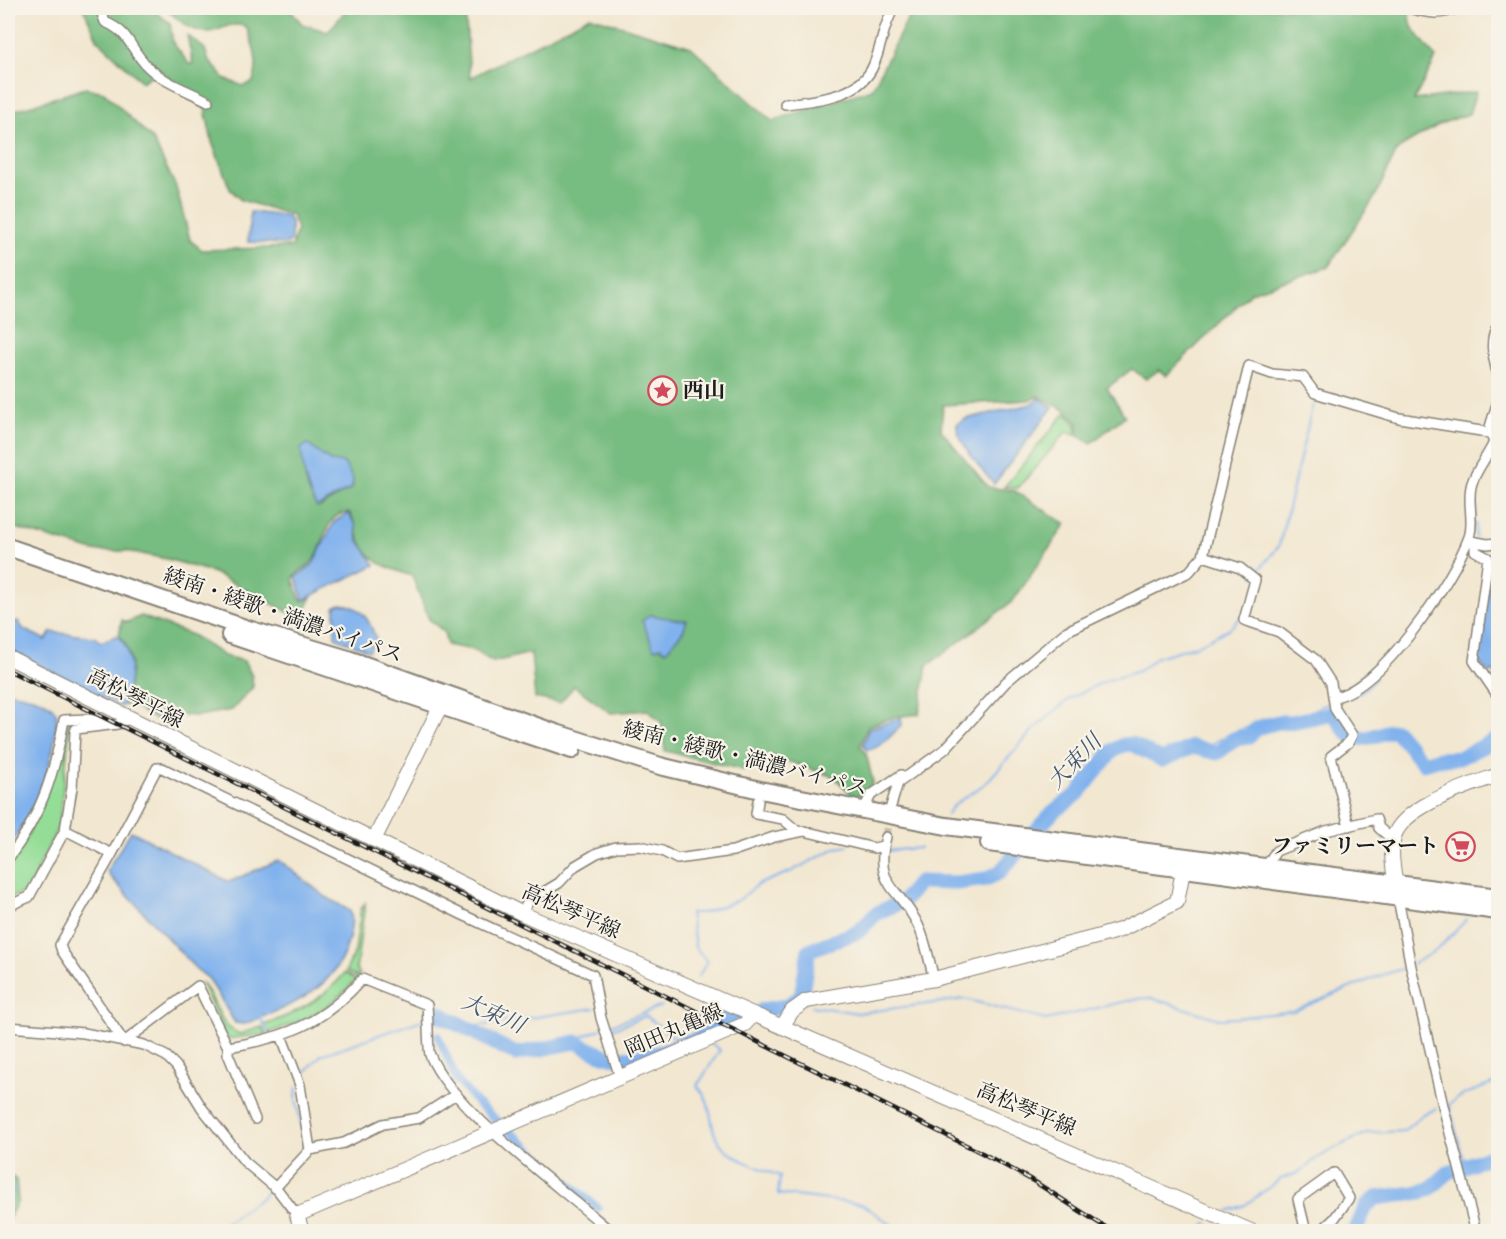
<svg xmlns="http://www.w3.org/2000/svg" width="1506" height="1239" font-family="'IM FELL DW Pica','Noto Serif JP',serif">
<rect width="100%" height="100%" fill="#f7f3e8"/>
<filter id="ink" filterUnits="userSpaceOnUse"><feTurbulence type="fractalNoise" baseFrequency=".0167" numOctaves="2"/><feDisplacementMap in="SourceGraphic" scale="12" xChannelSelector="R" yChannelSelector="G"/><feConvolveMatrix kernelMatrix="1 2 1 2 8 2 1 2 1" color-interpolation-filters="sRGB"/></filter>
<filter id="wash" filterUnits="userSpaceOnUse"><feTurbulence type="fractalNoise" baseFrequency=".008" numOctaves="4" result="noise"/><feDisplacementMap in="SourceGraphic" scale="24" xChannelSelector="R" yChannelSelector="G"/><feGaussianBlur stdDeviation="1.35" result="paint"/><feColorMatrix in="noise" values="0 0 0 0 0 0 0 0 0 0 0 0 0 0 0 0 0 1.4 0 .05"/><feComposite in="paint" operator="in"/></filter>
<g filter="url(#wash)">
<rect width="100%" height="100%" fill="#f2e7d0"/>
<path fill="#94dd97" stroke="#587c5a" stroke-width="1.5" d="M1065 413 1076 424V434L1066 432 1018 488 1004 487Z
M67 723H94L70 726 59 825 27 891 8 899V863L29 833Z
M365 903 356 969 360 975 357 977 346 971 355 951 361 908Z
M345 973 356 980C327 1011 308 1019 268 1033L265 1025C298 1012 322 1000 345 973Z
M201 982C217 996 216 1026 240 1034L262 1027 266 1034 227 1039Z"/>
<path fill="#77bc80" stroke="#4a6c4e" stroke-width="1.5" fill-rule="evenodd" d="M83 8H150L170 23 173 43 189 64H193L187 35 205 49 208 59 225 79 243 86 252 83C261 66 253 43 246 26 226 23 231 26 214 31 195 37 177 18 164 8H289L302 24 328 32 346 10 352 8H465L470 78 590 16 691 47 772 121 872 89 913 8H1408L1412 27 1436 58 1414 100 1476 92 1469 114 1440 124 1398 149 1375 197 1328 267 1251 292 1166 376 1159 370 1146 379 1132 369 1107 388 1125 416 1091 443 1078 436V423L1065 410 1039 396 1029 400 943 405 941 430 988 487 1015 491 1066 524 1013 601 927 666 919 714 893 717 868 726 860 746 866 753 873 782 865 795H852L834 777 767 754 743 770 665 751 661 722 648 710 611 713 574 686 560 703 535 698 531 653 493 662 473 650 447 645 444 632 429 619 412 576C388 568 370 564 359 538 355 528 355 521 349 512 321 514 327 548 311 563 305 569 297 571 293 579L300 599 303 601 312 597 301 619 212 572 167 559 126 551H94L8 526V110H16L85 88 104 92 153 140 176 187 190 240 202 250 292 247 297 229 292 215 241 200 230 189 212 142 205 108 159 70 142 82 98 40ZM307 444 330 461 353 485 352 488 320 507Z
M141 616 192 635 224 656 244 661 252 676 253 687 232 710 197 716 182 715 166 726 135 707 123 705C131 683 137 654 119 635L122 620 127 622Z
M8 1174 16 1180 18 1201 8 1219Z"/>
<path fill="#81b2ed" stroke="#4e6784" stroke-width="1.5" d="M250 212 286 216 291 221V240L288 244 248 242Z
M1039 398 1053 407 994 484C983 472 955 439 957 424L965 419 1032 404Z
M307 444 330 461 344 463 353 479 352 488 317 507C306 491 303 468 301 449Z
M348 513 355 524 358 539 375 565 303 600 296 577 313 564 334 522Z
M1498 546V679L1493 671 1489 674 1479 662 1477 655 1492 560V548Z
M340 604C361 604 370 621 376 639L369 651 335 637V607Z
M649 615C663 616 674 621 687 620L683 631 666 651 660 647 654 649 642 621Z
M18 621 23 629 46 640 51 632 94 637 101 642 115 636 120 637C136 658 131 685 121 707L10 650 8 623Z
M8 692C23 695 52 698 57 715 56 763 34 810 8 849Z
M901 718 902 724C894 733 879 750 867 750L863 745 869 728Z
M131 831 229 882 279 860 326 897 350 911C353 920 351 929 349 938 337 991 289 1006 245 1024L235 1023 209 979 195 968 109 875 107 870Z"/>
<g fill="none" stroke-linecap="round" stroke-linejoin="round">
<path stroke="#81b2ed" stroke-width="2" d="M1498 345V354
M1475 517 1476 486 1497 451V445
M1475 538 1476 523
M1254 576 1279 546 1313 404
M1428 618 1444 593
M1336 701 1361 692 1375 679
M1187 750 1195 743 1212 744 1231 733 1277 718 1300 716 1331 702
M947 814 955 804 986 783 1034 729 1069 699 1105 681 1139 671 1157 657 1198 645 1230 628 1241 617
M885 851 920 848
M1413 964 1438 949 1467 919
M698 977 707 962 695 947 690 913H702L739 900 757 885 790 872 836 848 848 846
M399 989 424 998 477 1026 595 1008
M811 1006 858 1013 965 999 1046 1020 1135 999 1151 998 1219 1019 1236 1018 1294 1011 1376 977 1408 967
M442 1016 446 1009
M260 1017 269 1034
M608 1026 612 1029 646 1016 675 1038 696 1033 703 1037
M606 1027 662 1006
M468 1028 518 1051 576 1039 601 1029
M711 1043 720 1050 697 1086C710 1099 709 1111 713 1128 718 1156 757 1167 780 1176L778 1194 862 1204 902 1232
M300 1078 321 1055 425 1019
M297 1086 296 1099 303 1134
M1449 1104 1465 1094 1498 1082
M1449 1105 1465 1165
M8 1182 12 1183 14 1189 8 1207
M1228 1211 1245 1205 1281 1179 1300 1172 1314 1160 1341 1145 1367 1133 1404 1131 1423 1114 1437 1109
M212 1232 261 1198 272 1187
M1200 1232 1208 1223"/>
<path stroke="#81b2ed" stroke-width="8" d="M438 1036 457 1080 477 1103 598 1208"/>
<path stroke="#81b2ed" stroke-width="15" d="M762 1010 786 1006 801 997 809 950 858 932 877 913 904 901 919 882 957 883 986 879 1000 872 1054 811 1078 794 1112 751 1123 745 1132 744 1162 760 1192 747 1217 753 1236 739 1249 737 1257 728 1278 722H1292L1329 714 1335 715C1348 735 1352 744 1377 735 1384 733 1389 730 1396 731L1423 763 1437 759 1459 758 1498 739
M433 1016H442L516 1054 576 1042C588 1048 597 1054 611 1057 639 1061 682 1048 706 1034 718 1026 722 1016 738 1016
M1355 1232 1366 1206 1376 1198 1421 1192 1431 1188 1449 1172 1498 1153"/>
</g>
</g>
<g filter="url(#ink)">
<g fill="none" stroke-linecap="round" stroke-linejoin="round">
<path stroke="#c7beac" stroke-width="9" stroke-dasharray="9 4.5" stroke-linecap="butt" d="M886 837 890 811"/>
<defs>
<path id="minor" d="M100 8 105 22C131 33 129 48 147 66 164 83 187 90 208 101
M1408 8C1427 13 1439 16 1458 8
M785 104C816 100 861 98 874 64 882 45 883 25 894 8
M1498 326C1488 339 1494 361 1498 376
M1471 541 1487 544 1498 543
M1475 543V551L1488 558 1474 661 1498 696
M1203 556 1240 568 1255 580 1244 620 1279 632 1316 660 1331 683 1335 709 1352 735 1348 743 1331 756 1349 826
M1333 697C1379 692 1454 579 1469 537 1475 521 1466 500 1472 483 1477 468 1488 456 1494 442L1489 430 1498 401
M128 719 118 724 76 729 75 732 72 788 65 830 112 854 60 945 62 951 124 1042 198 986 228 1047V1054L255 1119
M758 801 756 814 783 819 797 831
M891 806 898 783 945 749 1006 682 1067 631 1189 572 1203 556 1249 366 1272 374 1303 377 1315 393 1399 418 1481 431 1498 438
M863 811 871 795 901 775
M886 837C873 888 901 888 918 925 926 941 929 961 934 979
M112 854 157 768H162L463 915 593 975 601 1018 620 1077
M8 859C42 814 54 775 64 720L87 719 104 722
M1266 866 1276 851 1326 831 1376 819 1379 828 1393 840
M1398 898 1411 967 1444 1110 1476 1232
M8 906 29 897 65 830
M521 913 529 901 559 883 575 866 597 853 616 847 640 846 662 851 677 859 733 851 774 837 804 831 874 848 883 846
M8 1027 84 1033 144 1045 166 1056 176 1066 202 1108 245 1162 277 1189 297 1215
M281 1035 300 1085 310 1150 344 1143 383 1124 419 1118 456 1094
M228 1047C285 1038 324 1023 362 979L427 1005C428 1013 428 1052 430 1055 454 1113 562 1187 611 1232
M275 1188 310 1150
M1306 1232 1298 1199 1334 1173 1349 1198 1334 1219 1320 1232"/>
<path id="secondary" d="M8 657 521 913 1253 1232
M374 840 445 697
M1397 893C1395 876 1389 854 1394 837 1402 806 1471 785 1498 775
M782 1027 792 1011 806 1001 934 979 1100 936 1120 930 1177 902 1185 860
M302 1232 297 1215 745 1024 753 1015"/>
<path id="trunk" d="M8 547 248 629 348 659 556 733 660 766 760 790 946 826 1498 897
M230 635 572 750
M989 843 1498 911"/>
</defs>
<use href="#minor" stroke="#878276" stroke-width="12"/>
<use href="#secondary" stroke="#878276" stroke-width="16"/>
<use href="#trunk" stroke="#878276" stroke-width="20"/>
<use href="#minor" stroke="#fff" stroke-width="9"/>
<use href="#secondary" stroke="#fff" stroke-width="14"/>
<use href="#trunk" stroke="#fff" stroke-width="16"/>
<defs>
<path id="rail" d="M8 670 982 1153 1035 1182 1113 1232"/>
</defs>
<use href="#rail" stroke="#1c1c1c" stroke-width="4.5"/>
<use href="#rail" stroke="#f7f3e8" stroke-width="2" stroke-dasharray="7" stroke-linecap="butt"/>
</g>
</g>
<defs>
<symbol id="sight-ring" viewBox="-11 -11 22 22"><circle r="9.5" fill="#f7f3e8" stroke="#d1495b" stroke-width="1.5"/><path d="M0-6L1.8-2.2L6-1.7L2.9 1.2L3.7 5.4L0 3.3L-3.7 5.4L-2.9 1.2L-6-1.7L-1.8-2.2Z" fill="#d1495b"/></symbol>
<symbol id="supermarket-ring" viewBox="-11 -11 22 22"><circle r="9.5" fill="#f7f3e8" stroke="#d1495b" stroke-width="1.5"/><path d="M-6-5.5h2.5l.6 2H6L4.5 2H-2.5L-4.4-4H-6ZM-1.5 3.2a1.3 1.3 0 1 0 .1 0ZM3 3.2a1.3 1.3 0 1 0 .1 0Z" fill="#d1495b"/></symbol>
</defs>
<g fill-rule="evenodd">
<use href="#sight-ring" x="646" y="374" width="33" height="33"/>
<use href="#supermarket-ring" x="1444" y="830" width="33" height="33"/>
</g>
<g text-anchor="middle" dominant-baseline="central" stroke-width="4.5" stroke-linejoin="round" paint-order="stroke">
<g font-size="21" font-weight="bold" fill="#1c1c1c" stroke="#f7f3e8" text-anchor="start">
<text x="683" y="391">西山</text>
<text x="1439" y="847" text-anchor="end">ファミリーマート</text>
</g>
<g font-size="21" fill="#1c1c1c" stroke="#f7f3e8">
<text transform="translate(283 616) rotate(19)">綾南・綾歌・満濃バイパス</text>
<text transform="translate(135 699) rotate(27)">高松琴平線</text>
<text transform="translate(745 759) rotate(14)">綾南・綾歌・満濃バイパス</text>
<text transform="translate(571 912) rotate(24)">高松琴平線</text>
<text transform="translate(674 1031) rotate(-23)">岡田丸亀線</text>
<text transform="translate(1026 1110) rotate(23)">高松琴平線</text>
</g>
<g font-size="22" font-style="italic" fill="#445870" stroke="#f7f3e8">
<text transform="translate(1075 762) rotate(-46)">大束川</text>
<text transform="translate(493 1014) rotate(24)">大束川</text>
</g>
</g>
<rect width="1506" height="1239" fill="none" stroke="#f7f3e8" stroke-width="30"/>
</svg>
